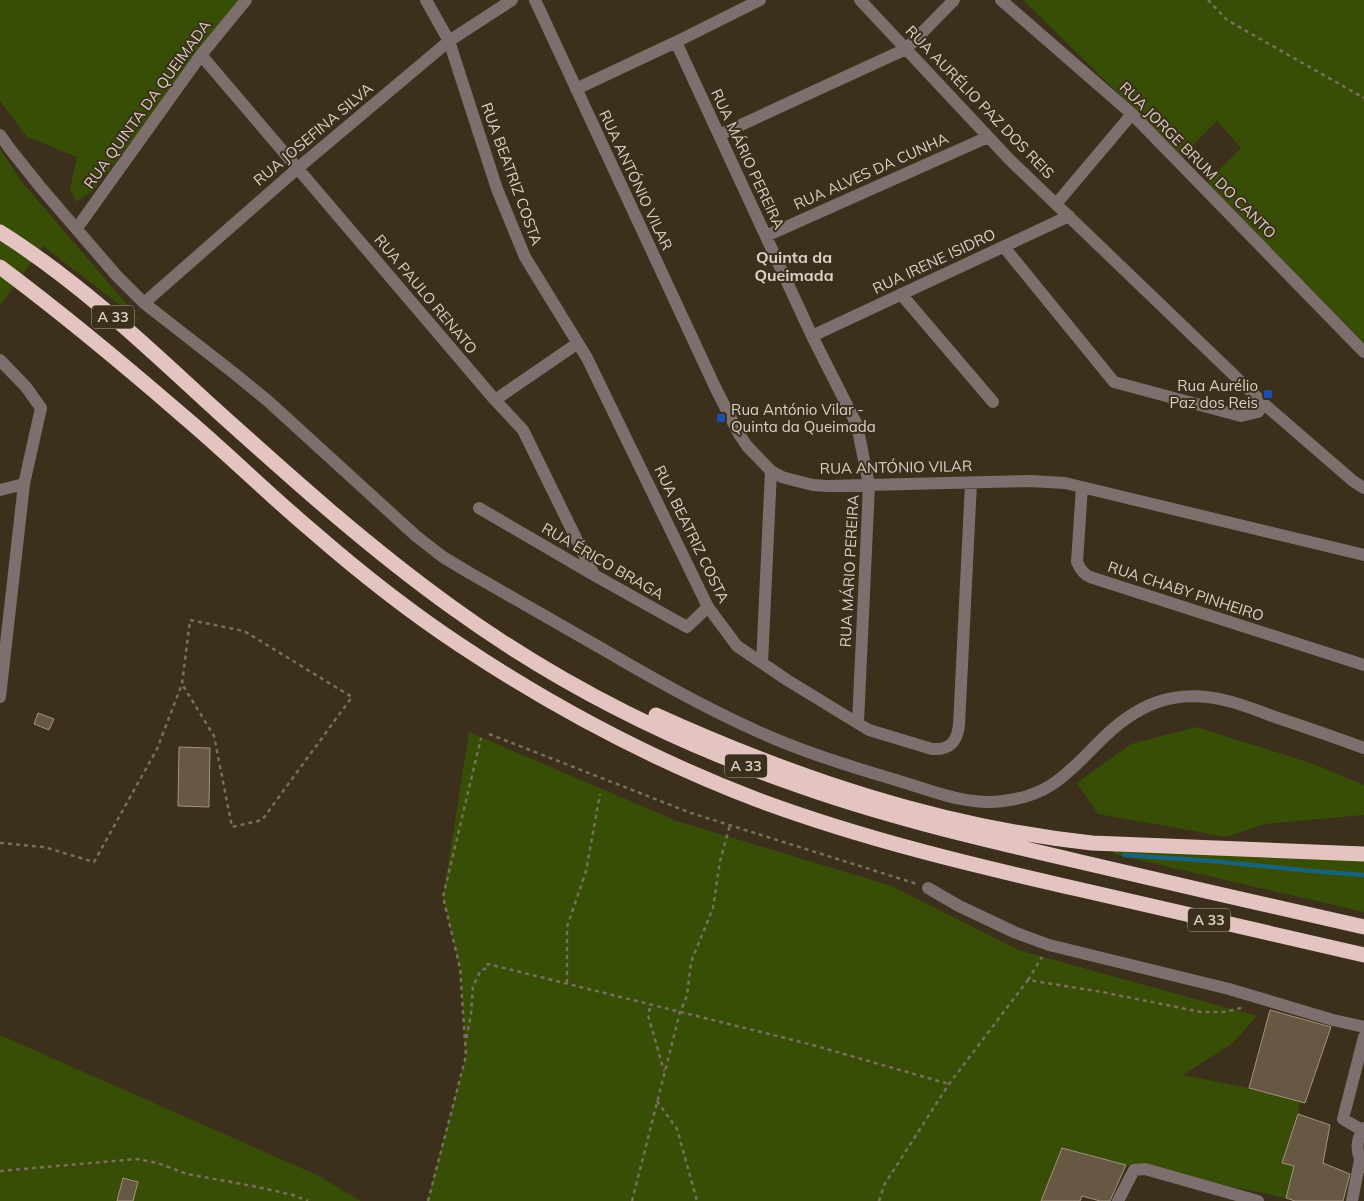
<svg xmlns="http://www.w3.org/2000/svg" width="1364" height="1201" font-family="Mulish,sans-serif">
<rect width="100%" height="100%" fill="#3c2f1c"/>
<path fill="#384d06" d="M0 0H241L93 191 76 202 70 188 77 157 27 137 0 101Z
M1023 0H1364V343L1207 182 1241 148 1217 121 1182 156Z
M0 149 22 182 142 322 43 246 0 306Z
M1196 727 1314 764 1364 785V815L1265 824 1227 837 1098 814 1077 783 1131 744Z
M469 732 677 821 892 886 1018 950 1257 1016 1233 1043 1183 1075 1249 1088 1300 1102 1298 1114 1282 1163 1294 1166 1286 1198 1126 1165 1063 1148 1041 1201H427L466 1056 460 968 443 897Z
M1114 851 1364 860V912L1113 854Z
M0 1035 317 1175 361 1201H0Z"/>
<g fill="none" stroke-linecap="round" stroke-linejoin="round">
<path stroke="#186379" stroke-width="4.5" d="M1124 855 1212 861 1312 871 1364 875"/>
</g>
<path fill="#675844" stroke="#a3937d" d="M38 713 54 719 49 730 34 724Z
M179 747 210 748 209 807 178 806Z
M1270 1010 1331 1027 1305 1103 1249 1088Z
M1298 1114 1330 1125 1323 1163 1350 1174 1343 1201H1295L1286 1198 1294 1166 1282 1163Z
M1062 1148 1126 1165 1110 1201H1100L1082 1196 1080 1201H1041Z
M123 1178 138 1182 133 1201H117Z"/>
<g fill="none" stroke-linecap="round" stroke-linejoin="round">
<path stroke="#7a6f5f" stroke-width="2.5" stroke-dasharray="4 4" stroke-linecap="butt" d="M1208 0 1227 20 1364 98
M489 734 691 813 917 884
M0 843 44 847 94 862 157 749 182 684 190 620 244 631 352 697 262 820 232 827 214 736 182 684
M1028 980 1042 957
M567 983V927L586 871 600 794
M650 1008 648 1015 664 1071
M465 1046 471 1014 473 986 481 970 488 968V964L809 1044 949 1084
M657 1101 677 1129 697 1201
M0 1171 137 1159 158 1163 187 1174 253 1186 293 1195 308 1201
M428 1201 466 1056 460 968 443 897 481 738
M632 1201 680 1012 687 996 691 962 713 908 720 861 730 825
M879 1201 884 1185 949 1084 1028 980 1102 992 1201 1012H1224L1245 1007"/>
<path stroke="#7c6f6e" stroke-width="12" d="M426 0 449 41 497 189 525 257 587 358 708 607 737 646 787 680 869 730 932 749C949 750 957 743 959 725L971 483
M535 0 716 389 739 434 747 446 771 471 782 477 793 480 813 485 827 486 1030 481 1065 483 1364 555
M860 0 1010 160 1264 404 1353 481 1364 488
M1001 0 1132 114 1364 352
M676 42 812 336 857 425 869 485 858 723
M201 55 495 400 523 430 594 575
M576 89 676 42 760 0
M0 135 10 149 42 189 116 275 144 303 235 374 268 401 416 536 443 557 468 572C514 598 560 625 606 651 652 678 698 704 746 726 794 749 845 765 896 780 930 790 966 806 1003 801 1049 796 1067 774 1098 743 1135 705 1173 687 1228 701 1244 705 1259 711 1275 717 1305 727 1334 737 1364 748
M719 135 906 49 954 0
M1056 204 1132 114
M77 228 201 55 246 0
M766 236 988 137
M1004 247 1114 382 1241 416 1258 412 1264 404
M901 294 993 402
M144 303 298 168 449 41 512 0
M812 336 1069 216
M0 360 26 387 41 408 24 484 0 490
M495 400 578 343
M1082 487 1077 562C1080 569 1083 574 1090 577L1364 665
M479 508 594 575 687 627 708 607
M762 663 771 471
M0 697 24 484
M928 888 959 906 1014 932 1049 945 1229 989 1333 1020 1364 1027
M1364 1128C1355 1140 1356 1154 1364 1167
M1362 1130 1343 1119 1364 1037
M1118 1201 1134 1170 1145 1169 1258 1201
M1352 1201 1360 1160"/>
<path stroke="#e3c4c1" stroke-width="15" d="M0 232C75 279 141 341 206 401 286 473 365 545 453 608 554 681 668 739 786 781 882 816 981 839 1081 862 1175 884 1270 906 1364 927
M0 267C63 314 123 364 182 415 226 452 267 493 311 530 358 571 407 610 460 645 553 707 653 760 758 800 863 839 972 865 1082 890 1176 912 1270 934 1364 955
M656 715C795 778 940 827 1092 843L1364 854"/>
</g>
<g fill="#1a4fb4" stroke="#3c2f1c" stroke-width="2">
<rect x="1263" y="389" width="10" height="10" rx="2.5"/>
<rect x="716" y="413" width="10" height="10" rx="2.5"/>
</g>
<g text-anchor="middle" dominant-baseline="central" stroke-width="4" stroke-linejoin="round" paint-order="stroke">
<g fill="#3c2f1c" stroke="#aba093" stroke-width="1">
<rect x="92" y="305.5" width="42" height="23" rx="4"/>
<rect x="725" y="754.5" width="42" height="23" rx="4"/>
<rect x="1188" y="908.5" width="42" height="23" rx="4"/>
</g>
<g font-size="14" font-weight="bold" fill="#dad1c6">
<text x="113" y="317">A 33</text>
<text x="746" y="766">A 33</text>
<text x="1209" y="920">A 33</text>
</g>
<g font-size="15" fill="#dad1c6" stroke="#3c2f1c">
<text transform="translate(980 102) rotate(46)">RUA AURÉLIO PAZ DOS REIS</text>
<text transform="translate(147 104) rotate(-54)">RUA QUINTA DA QUEIMADA</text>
<text transform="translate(313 134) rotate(-40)">RUA JOSEFINA SILVA</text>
<text transform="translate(748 159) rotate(65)">RUA MÁRIO PEREIRA</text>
<text transform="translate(1198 160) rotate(45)">RUA JORGE BRUM DO CANTO</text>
<text transform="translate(871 171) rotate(-24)">RUA ALVES DA CUNHA</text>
<text transform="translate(512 174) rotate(70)">RUA BEATRIZ COSTA</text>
<text transform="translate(636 180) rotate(65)">RUA ANTÓNIO VILAR</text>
<text transform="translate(934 261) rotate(-25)">RUA IRENE ISIDRO</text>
<text transform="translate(426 294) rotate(50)">RUA PAULO RENATO</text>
<text transform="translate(896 467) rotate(-1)">RUA ANTÓNIO VILAR</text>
<text transform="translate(692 534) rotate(64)">RUA BEATRIZ COSTA</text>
<text transform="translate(603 561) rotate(30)">RUA ÉRICO BRAGA</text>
<text transform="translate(849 571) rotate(-87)">RUA MÁRIO PEREIRA</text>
<text transform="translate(1186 591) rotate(18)">RUA CHABY PINHEIRO</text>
</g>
<g font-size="15" fill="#dad1c6" stroke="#3c2f1c" text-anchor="end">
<text x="1258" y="385">Rua Aurélio<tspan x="1258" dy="17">Paz dos Reis</tspan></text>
<text x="731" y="409" text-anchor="start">Rua António Vilar -<tspan x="731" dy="17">Quinta da Queimada</tspan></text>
</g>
<g font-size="16" font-weight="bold" fill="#dad1c6" stroke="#3c2f1c">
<text x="794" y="257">Quinta da<tspan x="794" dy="18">Queimada</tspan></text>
</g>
</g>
</svg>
